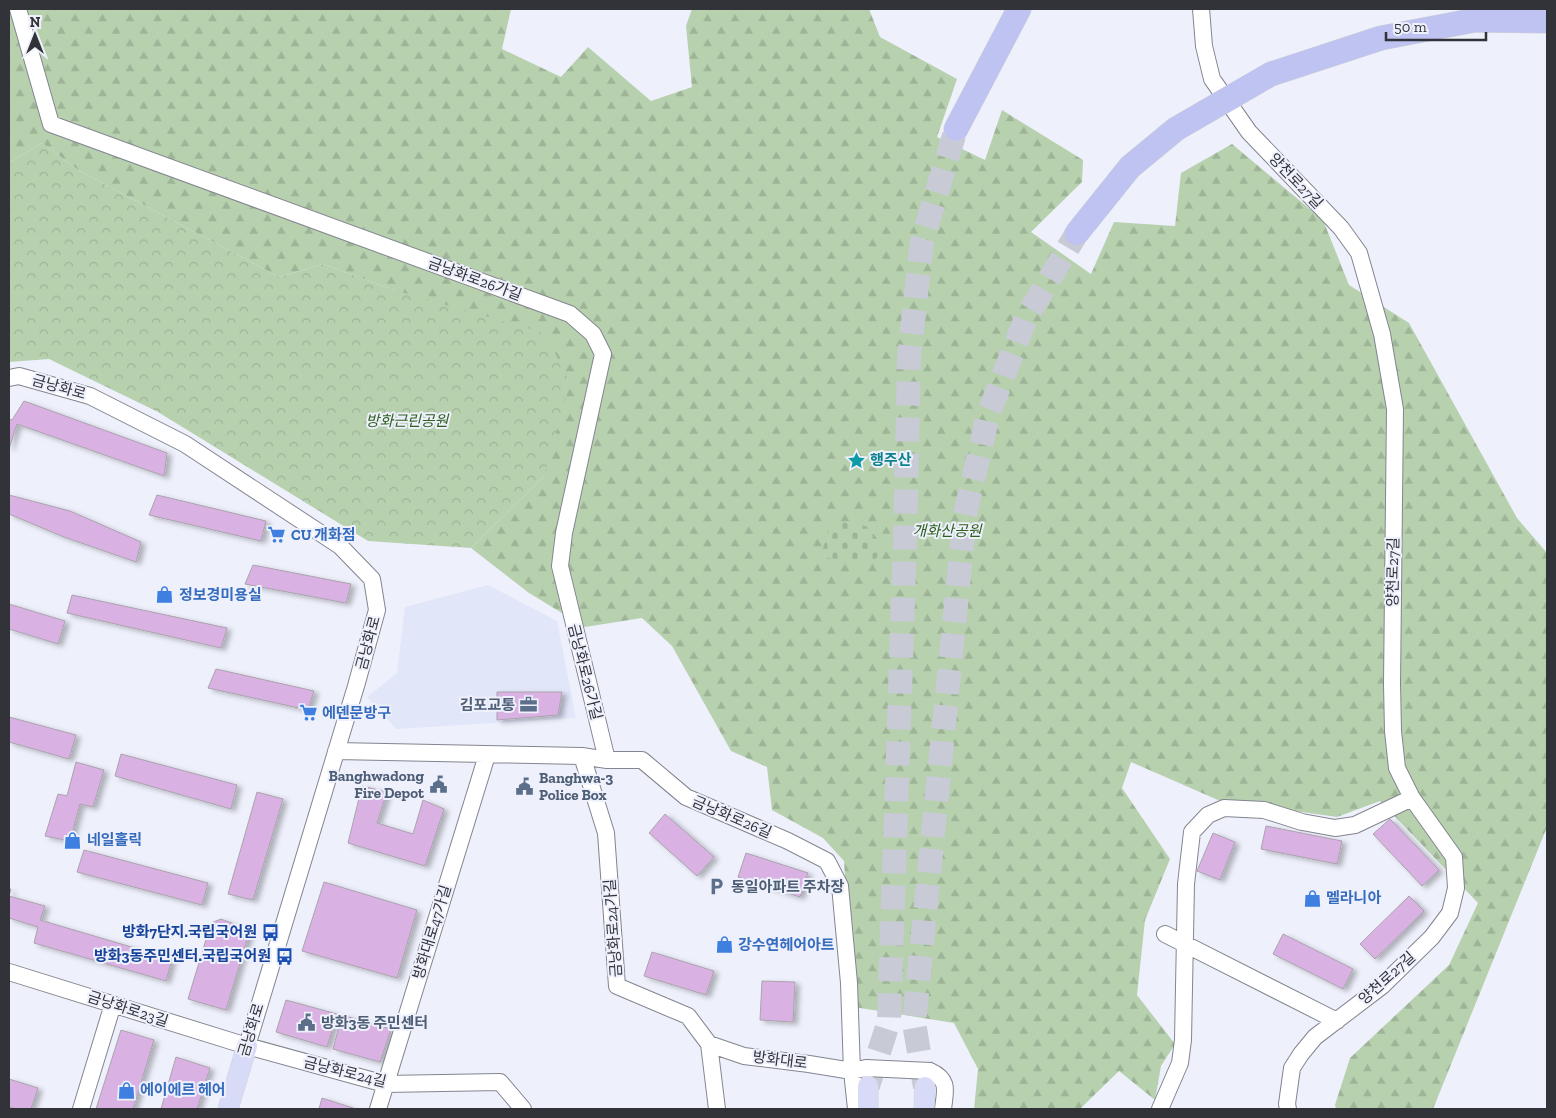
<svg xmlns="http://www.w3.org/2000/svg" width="1556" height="1118" font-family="'Zilla Slab','Noto Sans KR',serif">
<defs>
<pattern id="forest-firs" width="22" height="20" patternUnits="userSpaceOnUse" patternTransform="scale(1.25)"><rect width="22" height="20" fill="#b7d1af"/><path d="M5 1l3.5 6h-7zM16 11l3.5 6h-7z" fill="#9eb497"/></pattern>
<pattern id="cemetery-stones" width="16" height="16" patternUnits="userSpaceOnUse" patternTransform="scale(1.25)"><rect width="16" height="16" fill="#b7d1af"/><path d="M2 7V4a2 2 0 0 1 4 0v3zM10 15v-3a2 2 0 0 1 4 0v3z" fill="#9eb497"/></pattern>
<pattern id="park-crowns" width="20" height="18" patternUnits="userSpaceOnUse" patternTransform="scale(1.25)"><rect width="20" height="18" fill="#b7d1af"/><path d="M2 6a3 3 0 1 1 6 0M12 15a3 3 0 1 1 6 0" fill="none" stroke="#9eb497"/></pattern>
<filter id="shadow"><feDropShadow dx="4.5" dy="2.5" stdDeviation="2.5" flood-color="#0004"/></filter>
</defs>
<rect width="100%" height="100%" fill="#eef0fc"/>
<path fill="#e2e6f9" d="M488 585 557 621 576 718 396 729 367 697 397 673 405 607Z"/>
<path fill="url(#forest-firs)" d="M9 9H511L502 49 561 77 588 47 651 101 692 87 686 26 692 9H869L880 37 957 79 937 137 985 160 1002 110 1083 160 1082 182 1031 232 1091 274 1114 222 1175 226 1181 173 1232 144 1323 220 1349 285 1409 323 1517 518 1547 553V827L1433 1109H1336L1335 1105 1350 1058 1449 965 1478 903 1380 801 1337 817 1218 800 1131 762 1122 788 1170 859 1145 920 1137 995 1175 1044 1161 1066 1155 1100 1119 1071 1080 1109H974L978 1069 954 1023 854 1007 844 861 823 838 772 810 767 767 731 751 672 646 642 618 585 627 529 593 471 548 544 476 394 290 323 264 279 277 78 170 42 143 9 163Z"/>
<path fill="url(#cemetery-stones)" d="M848 521 868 527 882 545V553L874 560 844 563 826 557 823 548 831 525Z"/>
<path fill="url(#park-crowns)" d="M42 143 78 170 279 277 323 264 394 290 545 333 570 383 544 476 471 548 368 541 158 412 49 359 9 362V163Z"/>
<path fill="#d9b1e3" stroke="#aaa3ac" filter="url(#shadow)" d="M24 401 167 453 164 476 17 424 9 449V419L12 420Z
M9 495 70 511 141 542 136 562 64 537 9 514Z
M157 495 266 521 261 541 149 515Z
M253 565 351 584 346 603 245 584Z
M72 595 227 628 221 648 67 613Z
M9 604 65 621 58 644 9 629Z
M216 669 314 691 308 710 208 688Z
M497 692H562L558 715 497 720Z
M9 717 76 735 69 759 9 742Z
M121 754 237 785 231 809 115 776Z
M76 762 104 770 93 807 80 804 70 841 45 836 58 794 67 796Z
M362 786 387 792 377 823 413 834 423 800 444 809 425 866 348 843Z
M257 792 283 799 253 900 228 894Z
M665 814 714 857 697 876 649 833Z
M1390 819 1439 870 1422 886 1373 834Z
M1266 826 1342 841 1337 864 1261 849Z
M1213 833 1235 842 1220 880 1197 871Z
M84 850 208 883 202 905 77 872Z
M746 853 808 873 800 897 738 877Z
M324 882 417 910 397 978 302 951Z
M9 889H11L9 896 45 906 40 920 172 959 166 981 34 943 38 927 9 918Z
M1409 896 1424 911 1375 959 1360 944Z
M221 919 250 930 226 1010 188 999 211 923Z
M1283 934 1353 969 1343 989 1273 954Z
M652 952 714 971 706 995 644 976Z
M762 981 795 982 793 1022 760 1020Z
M286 1000 337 1014 327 1047 276 1032Z
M342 1015 391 1029 380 1062 333 1049Z
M121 1030 154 1040 133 1109H96Z
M176 1057 210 1068 197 1109H161Z
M9 1079 38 1088 31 1109H17L9 1107Z
M322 1098 353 1108 352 1109H319Z"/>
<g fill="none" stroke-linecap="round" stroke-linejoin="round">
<path stroke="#c8cad5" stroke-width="24" stroke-dasharray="24 12" stroke-linecap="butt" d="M868 1086 889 1021 905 541 909 357 922 241 956 129
M925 1087 914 1023 965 515 988 415 1026 318 1077 233"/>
<defs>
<path id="minor" d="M18 9 51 124 570 314 593 334 603 354 564 533 560 566 607 760
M1201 9 1204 46 1212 79 1249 132 1341 228 1359 253 1382 334 1395 409 1392 684 1393 731 1397 768 1412 798 1454 857 1456 888 1450 913 1432 937 1382 986 1315 1037 1301 1054 1292 1068 1287 1104 1288 1109
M9 378 19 376 90 396 185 444 340 546 372 579 377 610 356 686 247 1046
M336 751 582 756 607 760H642L686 797 788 841 827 861 840 886 849 983 852 1071 809 1064 744 1056 709 1044
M582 756 606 833 617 986 688 1016 709 1044 717 1109
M1165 934 1337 1021
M9 972 247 1046 385 1084 500 1082 523 1109
M81 1109 113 1004
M378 1109 487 755
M856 1109 852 1071 866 1068 930 1071C950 1080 945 1091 943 1109
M1160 1109 1180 1063 1183 1040 1186 884 1192 832 1208 815 1224 808 1264 810 1302 822 1335 828 1355 825 1412 798"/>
<path id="major" d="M868 1086V1109
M228 1109 247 1046
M924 1109 925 1087"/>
<path id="highway" d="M956 129 1019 9"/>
</defs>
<use href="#minor" stroke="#83858f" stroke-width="18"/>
<use href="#major" stroke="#d2d2d3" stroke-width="21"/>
<use href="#highway" stroke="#d2d2d3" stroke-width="25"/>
<use href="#minor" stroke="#fff" stroke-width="16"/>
<use href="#major" stroke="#d8dbf7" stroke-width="20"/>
<use href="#highway" stroke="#bec3f1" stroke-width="24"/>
<defs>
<path id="highway-bridge" d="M1077 233 1130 167 1176 129 1271 74 1381 38 1475 20 1547 21"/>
</defs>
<use href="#highway-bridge" stroke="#d2d2d3" stroke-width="25" stroke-linecap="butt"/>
<use href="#highway-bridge" stroke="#bec3f1" stroke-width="24"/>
</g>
<defs>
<symbol id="sight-bare" viewBox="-9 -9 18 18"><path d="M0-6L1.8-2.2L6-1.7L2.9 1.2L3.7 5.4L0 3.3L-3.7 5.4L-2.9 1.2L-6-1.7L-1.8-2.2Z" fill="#0f9aa8" stroke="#eef0fc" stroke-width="2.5" paint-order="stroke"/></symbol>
<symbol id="supermarket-bare" viewBox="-9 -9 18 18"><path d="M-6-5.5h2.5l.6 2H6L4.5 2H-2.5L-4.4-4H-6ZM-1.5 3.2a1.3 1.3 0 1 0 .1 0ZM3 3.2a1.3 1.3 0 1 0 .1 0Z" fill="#3f7fe0" stroke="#eef0fc" stroke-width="2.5" paint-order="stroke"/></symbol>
<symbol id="shop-bare" viewBox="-9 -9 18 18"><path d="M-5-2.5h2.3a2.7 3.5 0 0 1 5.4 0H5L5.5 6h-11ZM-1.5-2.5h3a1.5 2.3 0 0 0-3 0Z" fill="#3f7fe0" stroke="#eef0fc" stroke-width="2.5" paint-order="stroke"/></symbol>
<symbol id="office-bare" viewBox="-9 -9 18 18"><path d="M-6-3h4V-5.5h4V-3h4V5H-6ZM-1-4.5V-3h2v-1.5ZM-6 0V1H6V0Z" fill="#5c6f8a" stroke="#eef0fc" stroke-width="2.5" paint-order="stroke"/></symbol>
<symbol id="civic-bare" viewBox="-9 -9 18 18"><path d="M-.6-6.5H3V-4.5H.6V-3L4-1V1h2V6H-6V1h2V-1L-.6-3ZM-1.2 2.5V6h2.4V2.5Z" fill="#5c6f8a" stroke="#eef0fc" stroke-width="2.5" paint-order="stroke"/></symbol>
<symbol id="parking-bare" viewBox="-9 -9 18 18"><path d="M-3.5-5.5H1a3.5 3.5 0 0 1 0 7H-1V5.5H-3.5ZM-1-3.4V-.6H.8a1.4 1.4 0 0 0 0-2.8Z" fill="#5c6f8a" stroke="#eef0fc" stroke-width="2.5" paint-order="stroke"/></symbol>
<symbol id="bus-bare" viewBox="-9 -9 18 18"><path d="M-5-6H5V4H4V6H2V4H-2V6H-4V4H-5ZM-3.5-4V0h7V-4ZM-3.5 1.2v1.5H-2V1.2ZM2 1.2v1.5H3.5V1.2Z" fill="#1a4fb4" stroke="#eef0fc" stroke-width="2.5" paint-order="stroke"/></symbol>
</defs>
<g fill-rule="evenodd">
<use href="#sight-bare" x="844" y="448" width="25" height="25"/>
<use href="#supermarket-bare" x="264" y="522" width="25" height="25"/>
<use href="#shop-bare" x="152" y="582" width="25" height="25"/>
<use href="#office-bare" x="516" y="692" width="25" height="25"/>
<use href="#supermarket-bare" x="296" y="700" width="25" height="25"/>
<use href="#civic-bare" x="426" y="772" width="25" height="25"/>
<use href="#civic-bare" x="512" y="774" width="25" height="25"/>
<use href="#shop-bare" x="60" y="828" width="25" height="25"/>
<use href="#parking-bare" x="704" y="874" width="25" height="25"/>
<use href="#shop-bare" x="1300" y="886" width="25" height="25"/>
<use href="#bus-bare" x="258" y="920" width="25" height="25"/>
<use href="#shop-bare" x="712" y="932" width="25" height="25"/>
<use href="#bus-bare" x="272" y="944" width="25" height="25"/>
<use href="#civic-bare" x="294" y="1010" width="25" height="25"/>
<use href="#shop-bare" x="114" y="1078" width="25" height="25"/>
</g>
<g text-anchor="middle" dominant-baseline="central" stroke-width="4" stroke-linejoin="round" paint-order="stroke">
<g font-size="15" fill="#323338" stroke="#eef0fc">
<text transform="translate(1296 181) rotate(46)">양천로27길</text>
<text transform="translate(475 279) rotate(20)">금낭화로26가길</text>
<text transform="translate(59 387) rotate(16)">금낭화로</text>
<text transform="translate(1393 572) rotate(-89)">양천로27길</text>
<text transform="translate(368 643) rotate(-75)">금낭화로</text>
<text transform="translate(585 672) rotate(76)">금낭화로26가길</text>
<text transform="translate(732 817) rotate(23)">금낭화로26길</text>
<text transform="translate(613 928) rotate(-94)">금낭화로24가길</text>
<text transform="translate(432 932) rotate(-73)">방화대로47가길</text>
<text transform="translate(1387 978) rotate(-42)">양천로27길</text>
<text transform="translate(128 1009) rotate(18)">금낭화로23길</text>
<text transform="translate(251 1030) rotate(-73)">금낭화로</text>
<text transform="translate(780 1060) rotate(7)">방화대로</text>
<text transform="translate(345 1072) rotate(14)">금낭화로24길</text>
</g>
<g font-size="15" font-style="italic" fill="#2f611e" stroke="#eef0fc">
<text x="407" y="421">방화근린공원</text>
<text x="947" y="531">개화산공원</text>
</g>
<g font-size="15" font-weight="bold" fill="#0d838f" stroke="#eef0fc" text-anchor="start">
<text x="870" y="460">행주산</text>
</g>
<g font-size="15" font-weight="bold" fill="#366cbe" stroke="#eef0fc" text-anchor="start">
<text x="291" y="535">CU 개화점</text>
<text x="179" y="595">정보경미용실</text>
<text x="322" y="713">에덴문방구</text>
<text x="87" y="840">네일홀릭</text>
<text x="1326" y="898">멜라니아</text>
<text x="738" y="945">강수연헤어아트</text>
<text x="140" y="1090">에이에르 헤어</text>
</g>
<g font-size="15" font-weight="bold" fill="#4e5e75" stroke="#eef0fc" text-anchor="start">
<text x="515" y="705" text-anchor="end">김포교통</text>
<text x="424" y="776" text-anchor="end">Banghwadong<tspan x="424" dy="17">Fire Depot</tspan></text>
<text x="539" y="778">Banghwa-3<tspan x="539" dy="17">Police Box</tspan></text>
<text x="731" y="887">동일아파트 주차장</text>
<text x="321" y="1023">방화3동 주민센터</text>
</g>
<g font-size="15" font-weight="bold" fill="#164399" stroke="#eef0fc" text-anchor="end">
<text x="257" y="932">방화7단지.국립국어원</text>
<text x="271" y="956">방화3동주민센터.국립국어원</text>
</g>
</g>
<rect width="1556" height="1118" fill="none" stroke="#323338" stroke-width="20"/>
<g transform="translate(35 35)" stroke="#eef0fc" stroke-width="4" paint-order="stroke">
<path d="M0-4L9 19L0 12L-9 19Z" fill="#323338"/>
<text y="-8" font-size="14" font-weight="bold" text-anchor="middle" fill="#323338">N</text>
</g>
<path d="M1386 32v8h100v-8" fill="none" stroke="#323338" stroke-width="2.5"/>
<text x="1394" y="32" font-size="15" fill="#323338" stroke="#eef0fc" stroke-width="4" paint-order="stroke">50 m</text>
</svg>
